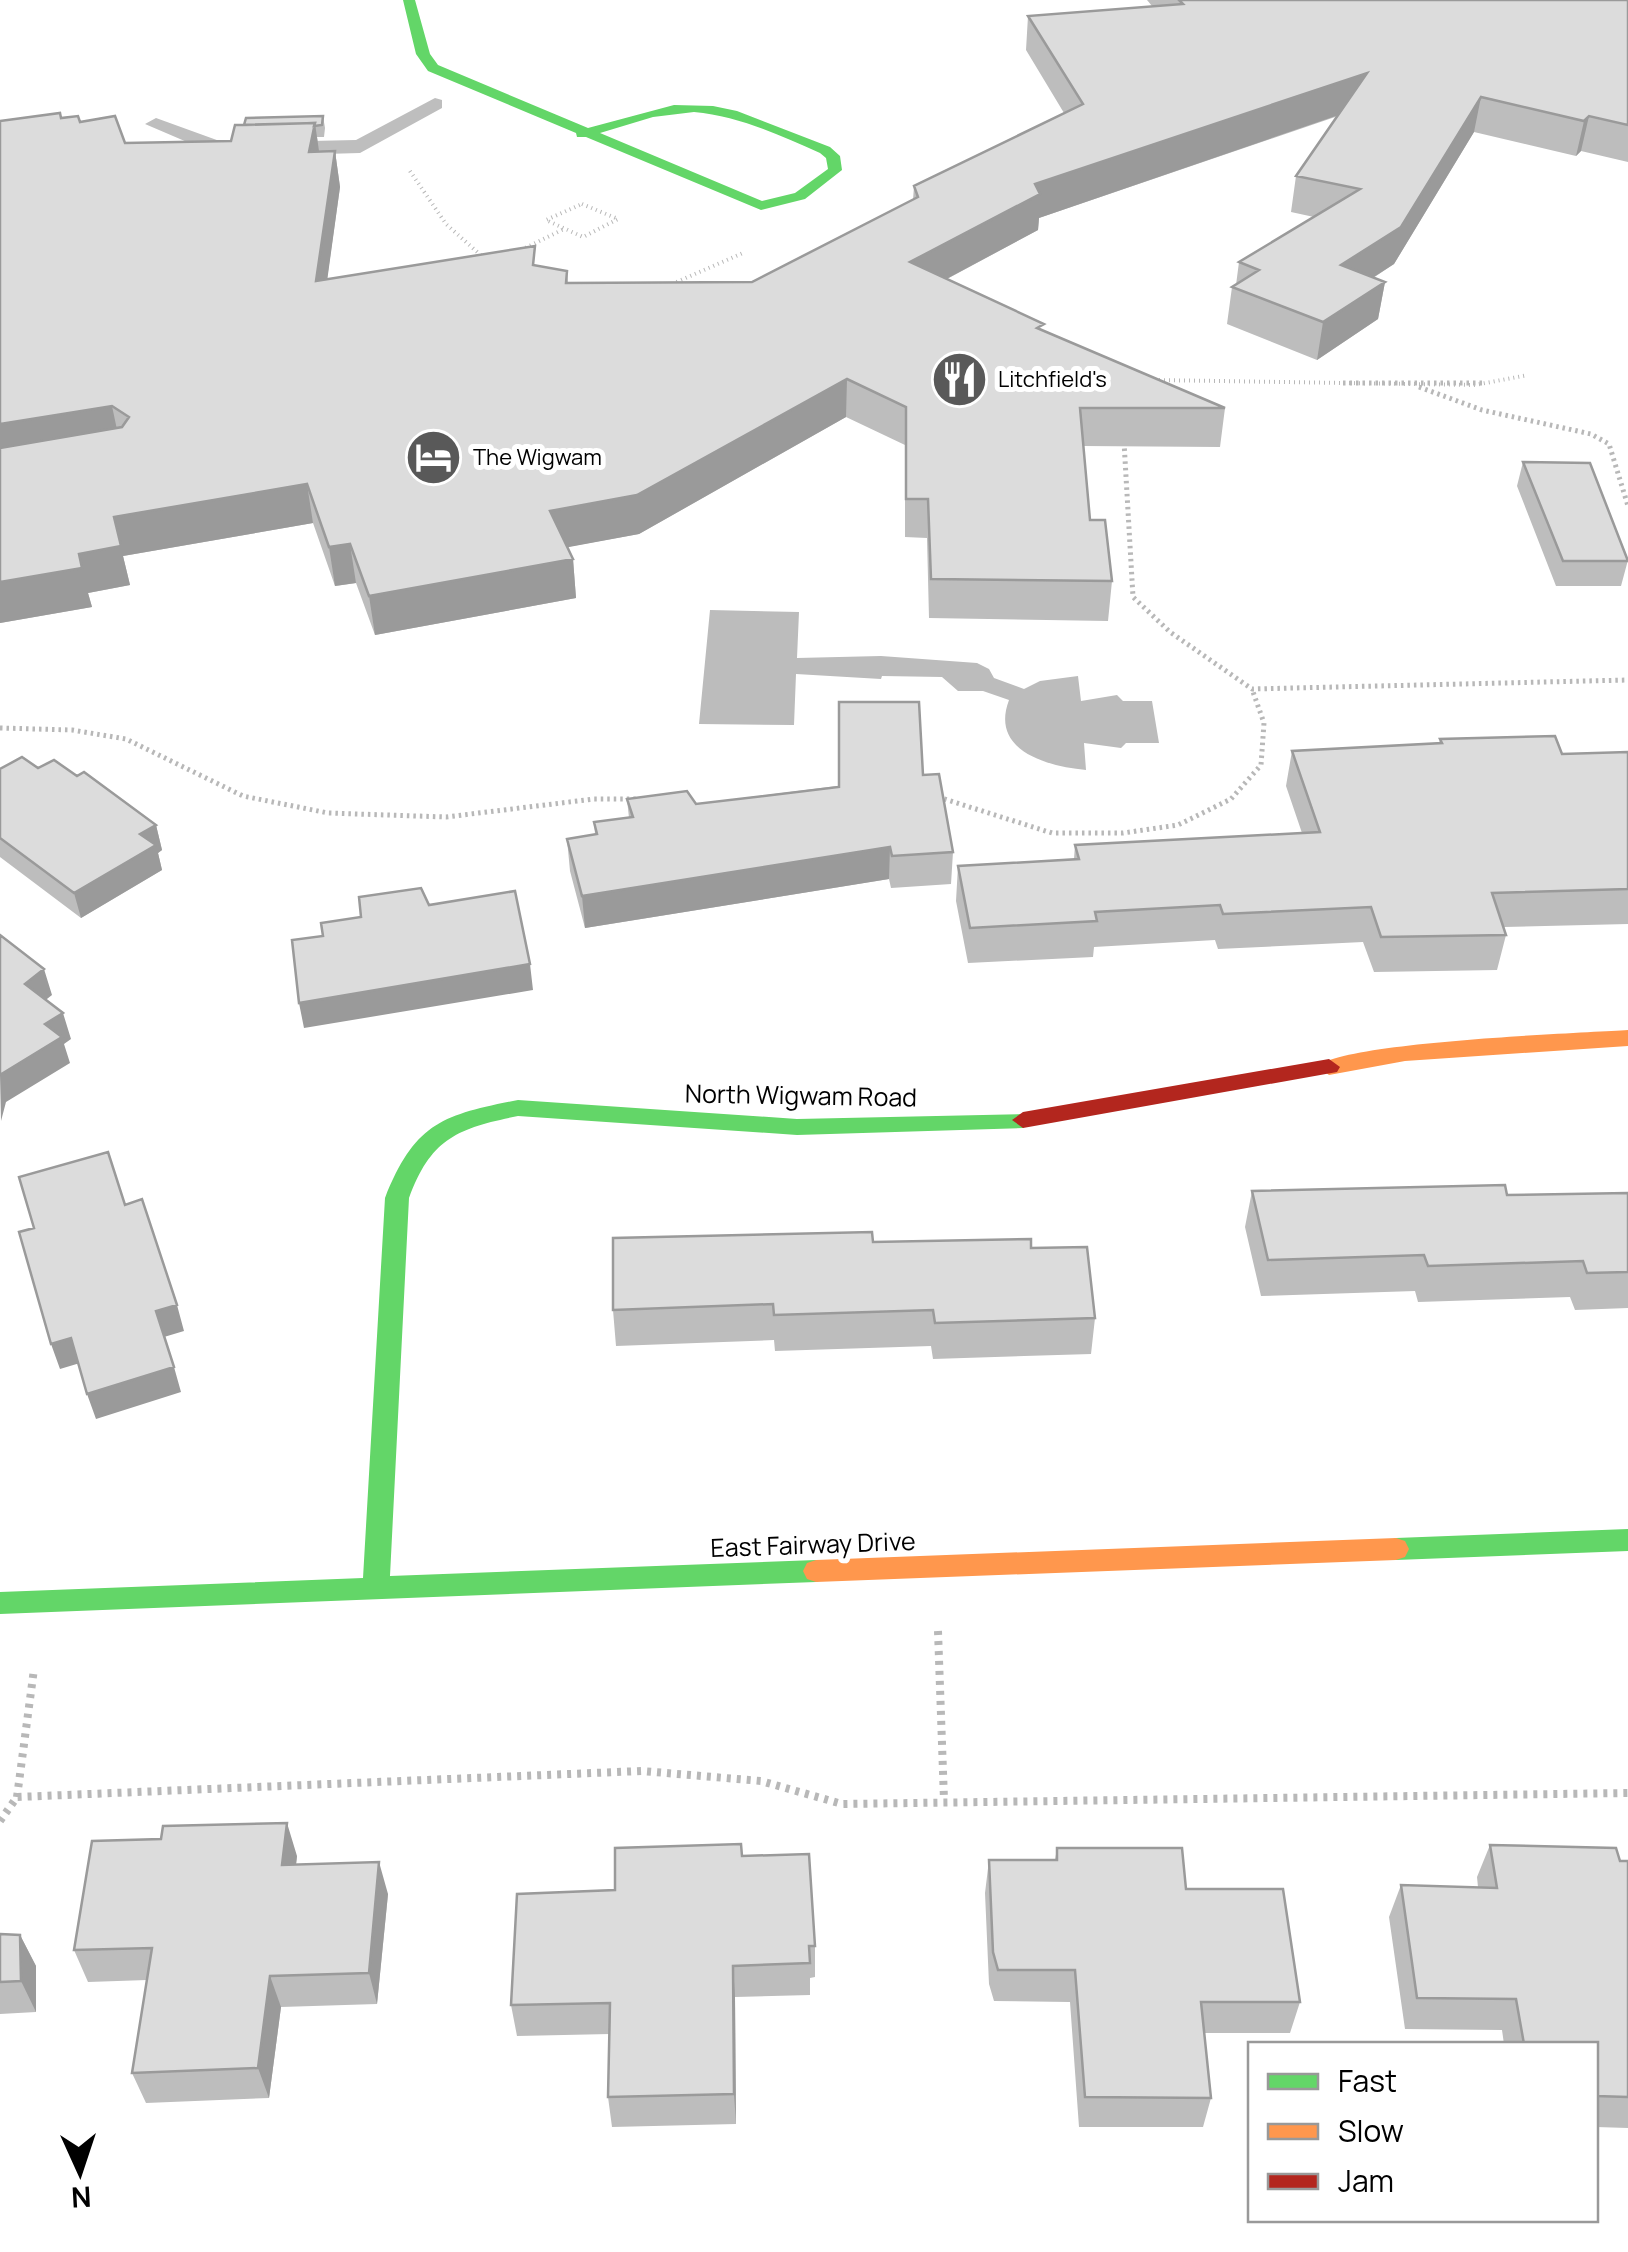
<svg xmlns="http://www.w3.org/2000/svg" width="1628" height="2252" font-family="Manrope,sans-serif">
<rect width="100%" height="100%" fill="#fff"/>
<path fill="#bcbcbc" d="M710 610 799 612 797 658 881 656 977 663 989 669 994 678 1024 689 1040 681 1078 676 1081 701 1117 695 1123 701H1152L1159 743H1126L1121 748 1084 743 1086 770C1045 766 990 750 1009 700L983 691H958L942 677 882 676 881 679 796 674 794 725 699 724Z"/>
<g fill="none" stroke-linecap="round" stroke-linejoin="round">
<path stroke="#b8b8b8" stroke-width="4" stroke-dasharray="1 4" stroke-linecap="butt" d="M410 171 446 224 485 259
M582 204 618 219 583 237 546 220Z
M521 250 564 229
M672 284 743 253
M1154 380 1475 385 1528 375"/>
<path stroke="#b8b8b8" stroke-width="5" stroke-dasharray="2.5 4" stroke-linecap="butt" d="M1343 383H1486
M1419 387 1482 410 1591 434 1609 444 1628 506
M1124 442 1133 597 1170 632 1252 689 1628 680
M0 728 72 730 126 739 243 796 328 813 446 817 594 799H636
M938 797 1052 833H1123L1178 825 1231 799 1261 765 1264 723 1252 689"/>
<path stroke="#b8b8b8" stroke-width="8" stroke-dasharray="4 6" stroke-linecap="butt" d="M938 1631 944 1800
M17 1797 34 1669
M0 1821 17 1797 642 1771 761 1781 842 1804 1628 1793"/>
<path fill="#bebebe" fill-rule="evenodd" d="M435 98 442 100V108L360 153 222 157 145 124 156 118 225 143 356 140Z"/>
<path fill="#63d668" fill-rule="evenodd" d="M403 0H415L430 54 438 65 588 128 674 105 713 106 737 111 830 147 840 156 842 170 805 199 761 210 586 137H577L576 133 428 71 416 54ZM694 112C739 116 779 135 820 153L826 158 828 169 795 193 762 201 600 133 653 117Z
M518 1100 797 1119 1031 1114 1034 1120 1023 1128 797 1135 518 1116C458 1128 431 1138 409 1198L390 1576 816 1560 825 1563 829 1571 825 1579 816 1582 0 1614V1592L363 1578 385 1198C415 1123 442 1115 518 1100Z
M1628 1529V1551L1396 1560 1387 1557 1383 1549 1387 1541 1396 1538Z"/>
<path fill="#ff974d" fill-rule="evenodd" d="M1628 1030V1046L1405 1061 1329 1075 1318 1067C1338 1042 1582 1033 1628 1030Z
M1396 1538 1405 1541 1409 1549 1405 1557 1396 1560 816 1582 807 1579 803 1571 807 1563 816 1560Z"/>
<path fill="#b3261e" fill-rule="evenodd" d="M1329 1059 1340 1067 1337 1072 1023 1128 1012 1120 1023 1112Z"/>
</g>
<path fill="#bdbdbd" d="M1147 0H1628V162L1581 151 1576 156 1474 132 1394 264 1373 278 1385 282 1378 319 1317 360 1227 324 1232 287 1236 285 1239 262 1314 217 1291 212 1296 176 1338 116 1039 218 1038 230 947 279 1044 331 1225 408 1220 447 1083 446 1090 520 1112 581 1108 621 929 618 927 538 905 537V445L846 417 639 534 567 547 573 559 576 598 375 635 356 583 335 586 313 523 123 556 130 585 88 593 92 607 0 623 61 118 80 122 125 143 231 141 323 116 325 128 324 137H317L319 152 335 151 340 187 327 279 537 266 567 271 568 283 752 282 913 200 914 186 1064 113 1026 50 1028 16 1152 6Z
M1523 462 1628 560 1621 586H1556L1517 486Z
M1440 739 1562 754 1628 752V924L1504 927 1506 935 1497 970 1374 972 1363 942 1218 949 1215 940 1094 947 1093 957 968 963 956 901 958 866 1074 859 1075 845 1302 833 1286 786 1292 751 1439 743Z
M38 768 77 776 156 825 162 850 158 853 162 870 81 918 0 857V769Z
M923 775 953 852 951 884 891 888 889 879 585 928 570 871 567 839 595 834 594 822 629 818 627 799 696 804Z
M1252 1191 1507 1195 1628 1193V1308L1575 1310 1570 1297 1418 1302 1415 1291 1261 1296 1245 1227Z
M873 1242 1031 1248 1095 1318 1091 1354 933 1359 931 1346 775 1351 774 1340 616 1346 613 1310Z
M161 1839 297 1856 296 1865 388 1894 377 2004 281 2007 269 2098 146 2103 132 2073 147 1980 88 1982 74 1950Z
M1490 1845 1628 1861V2128L1596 2127V2044H1504L1502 2030 1405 2029 1389 1917 1401 1885 1478 1887 1477 1877Z
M1057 1848 1186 1889 1300 2002 1290 2033H1204L1211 2098 1203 2127H1079L1070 2002 994 2001 989 1984 985 1893 989 1860H1055Z
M742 1856 815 1946V1977L810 1978V1995L735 1997 736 2124 612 2127 608 2097 610 2034 517 2036 511 2005 615 1890Z
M0 1934 20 1935 36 1966V2012L0 2014Z"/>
<path fill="#9a9a9a" d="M1367 73 1362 107 1039 218 1038 230 909 299 910 262 1035 184Z
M1481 97 1474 132 1394 264 1335 302 1341 265Z
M1589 116 1581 151 1576 156 1584 121Z
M315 123 320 158 309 152Z
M335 151 340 187 322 318 316 281Z
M1385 282 1378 319 1317 360 1323 322Z
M847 379 846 417 639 534 553 550 550 511Z
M112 406 120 444 0 464V424Z
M307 484 313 523 123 556 130 585 88 593 92 607 0 623V582L79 554 114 517Z
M350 544 356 583 335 586 329 547Z
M573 559 576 598 375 635 369 596Z
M156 825 162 850 158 853 162 870 81 918 74 893 140 834Z
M890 847 889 879 585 928 582 896Z
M530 964 533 990 304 1028 299 1003Z
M44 969 52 995 33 1010 25 984Z
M63 1013 71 1039 64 1044 70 1063 6 1102 1 1121 0 1075 45 1024Z
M177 1305 184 1331 164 1337 156 1311Z
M71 1338 80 1363 60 1369 51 1344Z
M174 1367 181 1392 96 1419 87 1394Z
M287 1823 297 1856 292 1897 282 1865Z
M379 1862 388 1894 377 2004 369 1973Z
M20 1935 36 1966V2012L21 1981Z
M733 1966 735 1997 736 2124 734 2094Z
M270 1976 281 2007 269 2098 258 2068Z"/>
<path fill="#dcdcdc" stroke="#9a9a9a" stroke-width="2.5" d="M1179 0H1628V125L1589 116 1584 121 1481 97 1401 227 1341 265 1385 282 1323 322 1232 287 1259 270 1239 262 1360 189 1296 176 1367 73 1035 184 1040 194 910 262 1044 324 1037 328 1225 408H1080L1090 520H1105L1112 581 931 579 928 499H906V407L847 379 637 495 550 511 573 559 369 596 350 544 329 547 307 484 114 517 121 546 79 554 82 568 0 582V448L122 427 129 417 112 406 0 424V121L60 113 61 118 78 116 80 122 115 116 125 143 231 141 235 125 315 123 309 152 335 151 316 281 535 246 533 265 567 271 566 283 752 282 918 197 914 186 1083 104 1028 16 1183 4Z
M323 116 322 125 314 126 315 123 244 125 246 118Z
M1523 462 1590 463 1628 561H1563Z
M839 702H919L923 775 939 774 953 852 892 856 890 847 582 896 567 839 597 834 594 822 633 817 627 799 687 791 696 804 839 787Z
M1555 736 1562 754 1628 752V889L1492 893 1506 935 1381 937 1371 907 1223 914 1220 905 1095 912 1097 921 970 928 958 866 1079 859 1075 845 1320 832 1292 751 1442 743 1440 739Z
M22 757 38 768 54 760 77 776 84 772 156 825 140 834 156 845 74 893 0 838V769Z
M421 888 429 905 515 891 530 964 299 1003 292 940 323 936 321 923 361 917 359 897Z
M0 935 44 969 25 984 63 1013 45 1024 62 1037 0 1075Z
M108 1152 125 1205 142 1199 177 1305 156 1311 174 1367 87 1394 71 1338 51 1344 19 1232 34 1228 19 1177Z
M1505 1185 1507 1195 1628 1193V1272L1587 1273 1583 1261 1428 1266 1424 1255 1268 1260 1252 1191Z
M872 1232 873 1242 1031 1239V1248L1087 1247 1095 1318 935 1323 933 1310 774 1315 773 1304 613 1310V1238Z
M287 1823 282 1865 379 1862 369 1973 270 1976 258 2068 132 2073 152 1948 74 1950 92 1841 161 1839 163 1826Z
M741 1844 742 1856 809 1854 815 1946H809L810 1963 733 1966 734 2094 608 2097 610 2003 511 2005 517 1894 615 1890V1848Z
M1490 1845 1616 1848 1620 1861H1628V2097L1596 2096V2044H1524L1516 1999 1417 1998 1401 1885 1497 1888Z
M1057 1848H1182L1186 1889H1283L1300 2002H1201L1211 2098 1085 2097 1075 1970H998L993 1952 989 1860H1057Z
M0 1934 20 1935 21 1981 0 1982Z"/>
<defs>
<symbol id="restaurant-disc" viewBox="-11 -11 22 22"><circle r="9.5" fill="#595959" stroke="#fff"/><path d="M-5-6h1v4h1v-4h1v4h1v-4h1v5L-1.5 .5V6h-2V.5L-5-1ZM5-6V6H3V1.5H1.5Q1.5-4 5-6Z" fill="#fff"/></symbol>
<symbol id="hotel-disc" viewBox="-11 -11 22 22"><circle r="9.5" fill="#595959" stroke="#fff"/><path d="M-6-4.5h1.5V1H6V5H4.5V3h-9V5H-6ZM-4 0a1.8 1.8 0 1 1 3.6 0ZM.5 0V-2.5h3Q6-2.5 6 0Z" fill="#fff"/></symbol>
</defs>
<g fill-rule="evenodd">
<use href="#restaurant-disc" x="928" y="348" width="63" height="63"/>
<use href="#hotel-disc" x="402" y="426" width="63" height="63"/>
</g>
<g text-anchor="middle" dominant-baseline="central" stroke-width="10" stroke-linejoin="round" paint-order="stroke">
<g font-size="22" fill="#000" stroke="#fff" text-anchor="start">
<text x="998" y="379">Litchfield's</text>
<text x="473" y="457">The Wigwam</text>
</g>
<g font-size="25" fill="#000" stroke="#fff">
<text transform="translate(801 1095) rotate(1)">North Wigwam Road</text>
<text transform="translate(813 1544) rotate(-2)">East Fairway Drive</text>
</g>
</g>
<rect x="1248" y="2042" width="350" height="180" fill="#ffffff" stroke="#999999" stroke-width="2.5"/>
<rect x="1268" y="2074" width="50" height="15" fill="#63d668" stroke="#999999" stroke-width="2.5"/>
<text x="1338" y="2092" font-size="30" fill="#000000">Fast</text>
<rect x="1268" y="2124" width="50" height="15" fill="#ff974d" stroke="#999999" stroke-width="2.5"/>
<text x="1338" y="2142" font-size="30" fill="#000000">Slow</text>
<rect x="1268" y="2174" width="50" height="15" fill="#b3261e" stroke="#999999" stroke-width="2.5"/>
<text x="1338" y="2192" font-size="30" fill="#000000">Jam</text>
<g transform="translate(80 2172) rotate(177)" stroke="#ffffff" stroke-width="8" paint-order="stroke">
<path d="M0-8L18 38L0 25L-18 38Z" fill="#000000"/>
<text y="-15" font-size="28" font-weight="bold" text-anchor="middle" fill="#000000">N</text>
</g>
</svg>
